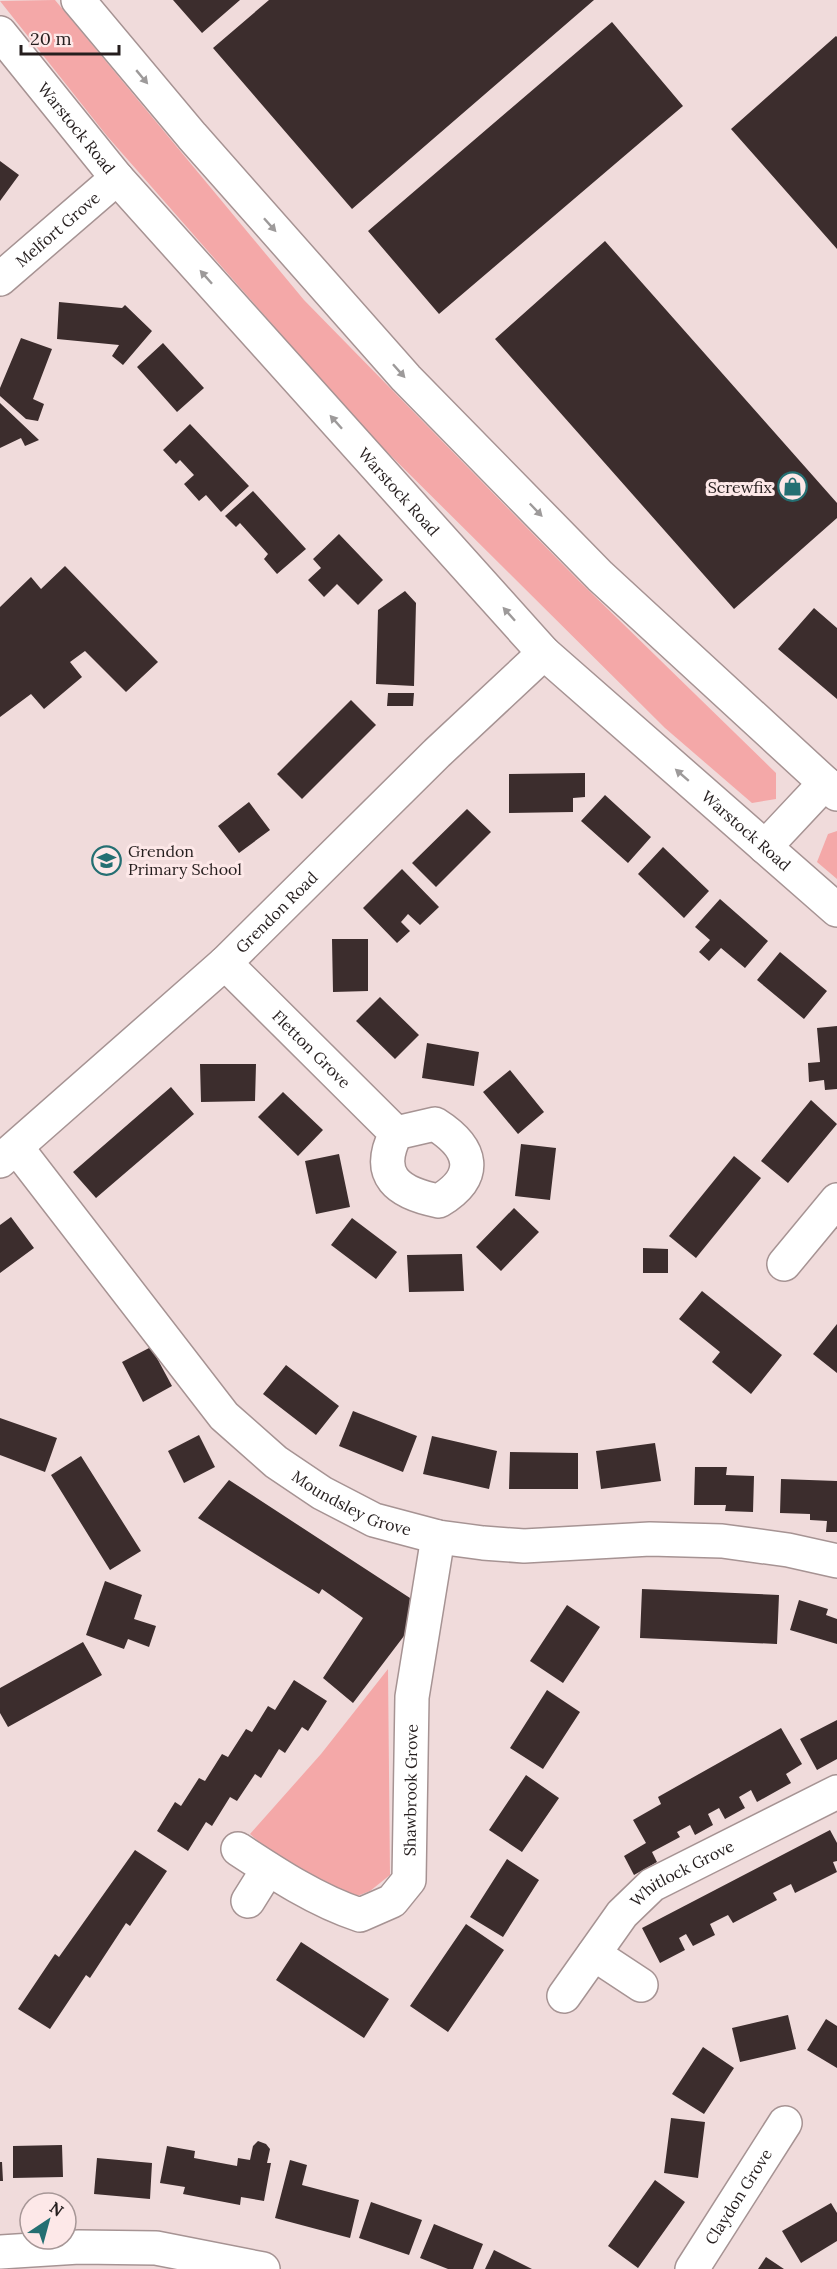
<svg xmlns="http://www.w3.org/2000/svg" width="837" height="2269" font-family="Lora,serif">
<rect width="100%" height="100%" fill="#f0dbdb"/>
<path fill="#f4a8a8" d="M55 0 304 300 579 581 776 773V799L752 803 665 728 364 429 107 136 0 1Z
M837 831V879L817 862 828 834Z
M388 1669 390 1875 370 1891 352 1898 278 1858 250 1834 321 1754Z"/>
<path fill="#3c2d2d" d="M173 0H240L202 33Z
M269 0H594L352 209 213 48Z
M612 22 683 106 439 314 368 231Z
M836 36 837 37V249L731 129Z
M0 161 19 175 0 201Z
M605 241 837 503V518L734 609 495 339Z
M59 302 122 308 125 305 152 331 123 365 112 356 119 345 57 339Z
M21 338 52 349 33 399 44 404 38 421 26 419 0 396V388Z
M163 343 204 388 177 412 137 367Z
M0 403 39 440 25 446 21 438 0 448Z
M190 424 249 486 221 512 206 495 199 501 184 484 194 475 180 460 176 464 163 450Z
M253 491 306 549 277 574 264 559 268 554 240 523 236 527 225 516Z
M339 534 383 580 358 605 337 584 324 597 308 580 321 568 313 559Z
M65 566 158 662 126 692 85 651 70 662 82 677 44 709 31 694 0 717V607L31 577 41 589Z
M405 591 416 603 414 686 376 684 378 610Z
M814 608 837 628V699L778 649Z
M388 693H414L413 706H387Z
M351 700 376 725 302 799 277 774Z
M585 773V797L573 798V812L509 813V774Z
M605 795 651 837 628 863 581 821Z
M249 802 270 830 239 853 218 826Z
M467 809 491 832 436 887 412 863Z
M663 847 709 891 684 918 638 874Z
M402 869 439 907 420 925 408 914 401 922 410 931 397 943 363 908Z
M720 899 768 941 745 968 721 948 709 961 699 952 710 940 695 927Z
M332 939H368V991L333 992Z
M780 952 827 991 804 1019 757 980Z
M380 997 419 1035 395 1059 356 1021Z
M837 1026V1089L825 1090 824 1080 809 1082 808 1063 820 1062 817 1028Z
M427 1043 479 1052 474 1086 422 1078Z
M200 1064H256L255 1101 201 1102Z
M510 1070 544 1112 518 1134 483 1092Z
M171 1087 194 1114 96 1198 73 1172Z
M283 1092 323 1130 298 1156 258 1117Z
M811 1100 837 1124 788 1183 761 1161Z
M521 1144 556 1148 550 1200 515 1196Z
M339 1154 350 1207 316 1214 305 1161Z
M734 1156 761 1178 696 1258 669 1236Z
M514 1208 539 1232 501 1271 476 1247Z
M11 1217 34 1248 0 1273V1225Z
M352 1218 397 1252 376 1279 331 1245Z
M643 1248 668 1249V1273H643Z
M462 1254 464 1291 409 1292 407 1255Z
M702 1291 782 1355 751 1394 712 1362 720 1352 679 1319Z
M837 1324V1373L813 1354Z
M151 1347 172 1386 143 1402 122 1362Z
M286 1365 339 1406 316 1435 263 1394Z
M353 1411 417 1436 403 1472 339 1446Z
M0 1418 57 1438 45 1472 0 1455Z
M199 1435 215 1467 184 1483 168 1451Z
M432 1436 497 1451 489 1489 423 1474Z
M655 1443 661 1481 601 1489 596 1451Z
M510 1452 578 1453V1489H509Z
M81 1456 141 1551 110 1570 51 1475Z
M695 1467H727L726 1475 754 1476 753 1512 725 1511 726 1505H694Z
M781 1479 837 1481V1532H826L827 1521 810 1520V1514L780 1513Z
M229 1480 410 1598 407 1632 353 1703 323 1678 363 1618 322 1589 319 1594 198 1518Z
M105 1581 142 1595 134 1619 156 1626 149 1647 128 1639 124 1649 86 1635Z
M642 1589 779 1595 777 1644 640 1638Z
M799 1600 828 1609 826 1615 837 1619V1644L790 1630Z
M567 1605 600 1627 563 1683 530 1661Z
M83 1642 102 1675 8 1727 0 1713V1688Z
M294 1680 327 1701 308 1731 302 1727 285 1753 279 1749 261 1778 255 1774 237 1801 230 1797 212 1826 206 1822 188 1851 157 1831 175 1802 181 1806 199 1778 205 1781 222 1754 228 1757 246 1729 252 1732 268 1706 275 1710Z
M547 1690 580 1712 543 1769 510 1748Z
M837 1720V1759L817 1770 800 1739Z
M781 1728 802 1764 786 1774 791 1783 757 1802 751 1790 739 1797 745 1808 725 1819 719 1808 708 1814 713 1825 695 1835 690 1825 677 1832 680 1837 652 1852 657 1862 634 1875 624 1856 646 1843 633 1820 661 1804 658 1797Z
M526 1775 559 1798 522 1852 489 1830Z
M830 1830 837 1843V1861L833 1862 837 1872 795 1893 791 1884 773 1893 777 1900 733 1923 728 1915 710 1924 715 1935 693 1946 686 1934 679 1938 685 1950 660 1963 642 1928Z
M135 1850 167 1871 130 1926 126 1923 90 1978 86 1975 50 2029 18 2009 55 1954 59 1957Z
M507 1859 539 1880 503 1937 470 1917Z
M466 1924 504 1950 448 2032 410 2006Z
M301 1942 389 1999 364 2038 276 1980Z
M788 2015 796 2049 740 2062 732 2028Z
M826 2019 837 2026V2068L807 2050Z
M703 2047 734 2068 704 2114 672 2094Z
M671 2118 705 2122 698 2178 664 2173Z
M258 2141 266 2144 270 2149 267 2163H271L264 2201 241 2197 240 2205 183 2194 185 2187 160 2183 167 2146 195 2151 194 2158 237 2166 238 2158 250 2160 253 2146Z
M62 2145 63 2177 13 2178V2146Z
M97 2158 152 2163 150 2199 94 2194Z
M290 2160 307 2165 302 2185 359 2200 350 2238 275 2218Z
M0 2162H2L3 2181H0Z
M655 2180 685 2202 638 2268 608 2246Z
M371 2202 422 2220 409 2255 359 2238Z
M831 2203 837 2213V2241L801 2263 782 2231Z
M434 2224 483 2244 473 2269H448L420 2258Z
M494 2250 532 2269H485Z
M766 2257 784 2269H758Z"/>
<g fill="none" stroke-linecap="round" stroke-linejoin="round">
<defs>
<g id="minor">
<path id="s1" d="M0 279 117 178"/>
<path id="s2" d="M225 963 396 1133 435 1124C473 1148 480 1176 439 1201 398 1193 374 1176 396 1133"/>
<path id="s3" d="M17 1148 224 1416 276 1462 322 1493 374 1520 438 1537 483 1543 524 1546 650 1539 722 1541 788 1550 837 1561"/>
<path id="s4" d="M0 1161 225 963 437 753 544 653"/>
<path d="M784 1264 837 1200"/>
<path id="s5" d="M238 1849C276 1874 317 1901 360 1915L392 1901 409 1880 412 1697 438 1537"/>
<path d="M248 1901 268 1869"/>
<path d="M594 1954 641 1985"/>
<path id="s6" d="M564 1996 622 1914 652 1885 837 1792"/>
<path d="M0 2252 79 2247 156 2248 263 2269"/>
<path id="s7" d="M692 2269 785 2123"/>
</g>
<g id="tertiary">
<path d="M78 0 192 136 406 378 600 576 837 794"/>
<path id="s8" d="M0 33 117 178 544 653 837 910"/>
<path d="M765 847 825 783"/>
</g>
</defs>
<use href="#minor" stroke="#a69393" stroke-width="36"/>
<use href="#tertiary" stroke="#a69393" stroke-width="36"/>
<use href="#minor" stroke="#fff" stroke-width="33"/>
<use href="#tertiary" stroke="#fff" stroke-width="33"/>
</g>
<defs><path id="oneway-solid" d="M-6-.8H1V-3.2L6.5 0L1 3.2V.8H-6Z" transform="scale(1.5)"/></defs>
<g fill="#9d9a9a">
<use href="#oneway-solid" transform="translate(142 77) rotate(50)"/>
<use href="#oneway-solid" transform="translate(270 225) rotate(48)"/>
<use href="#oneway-solid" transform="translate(206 277) rotate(-132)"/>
<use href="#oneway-solid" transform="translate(399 371) rotate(48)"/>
<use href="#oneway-solid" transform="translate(336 422) rotate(-132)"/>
<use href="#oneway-solid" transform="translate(536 510) rotate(46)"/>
<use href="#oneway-solid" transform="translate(509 614) rotate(-132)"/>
<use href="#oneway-solid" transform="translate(682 775) rotate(-139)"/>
</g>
<defs>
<symbol id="shop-ring" viewBox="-11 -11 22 22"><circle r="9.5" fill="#fde8e8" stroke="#246f72" stroke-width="1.5"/><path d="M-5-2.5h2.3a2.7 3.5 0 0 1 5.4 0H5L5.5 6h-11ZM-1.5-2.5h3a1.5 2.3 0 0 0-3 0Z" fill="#246f72"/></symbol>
<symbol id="school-ring" viewBox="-11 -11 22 22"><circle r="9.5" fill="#fde8e8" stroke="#246f72" stroke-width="1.5"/><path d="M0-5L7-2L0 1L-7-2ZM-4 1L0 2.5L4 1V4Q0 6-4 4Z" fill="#246f72"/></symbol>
</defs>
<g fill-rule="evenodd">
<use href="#shop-ring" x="776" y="470" width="33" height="33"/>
<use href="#school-ring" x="90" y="844" width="33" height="33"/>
</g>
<g text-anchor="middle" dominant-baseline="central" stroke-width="6" stroke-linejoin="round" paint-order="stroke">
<g font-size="16" fill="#251e1e" stroke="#fde8e8">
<text stroke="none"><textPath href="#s8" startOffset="122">Warstock Road</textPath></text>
<text stroke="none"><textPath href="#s1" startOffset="76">Melfort Grove</textPath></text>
<text stroke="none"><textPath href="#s8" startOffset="608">Warstock Road</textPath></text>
<text stroke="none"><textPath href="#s8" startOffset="1094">Warstock Road</textPath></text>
<text stroke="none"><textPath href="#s4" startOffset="372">Grendon Road</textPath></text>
<text stroke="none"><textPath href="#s2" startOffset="122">Fletton Grove</textPath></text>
<text stroke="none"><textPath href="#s3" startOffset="495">Moundsley Grove</textPath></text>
<text stroke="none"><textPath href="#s5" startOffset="291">Shawbrook Grove</textPath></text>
<text stroke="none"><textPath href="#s6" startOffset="174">Whitlock Grove</textPath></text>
<text stroke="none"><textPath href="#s7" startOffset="86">Claydon Grove</textPath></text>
</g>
<g font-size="16" fill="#251e1e" stroke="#fde8e8" text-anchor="end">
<text x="772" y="487">Screwfix</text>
<text x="128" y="851" text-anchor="start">Grendon<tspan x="128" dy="18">Primary School</tspan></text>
</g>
</g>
<g transform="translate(48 2221) rotate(36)"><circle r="28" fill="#fde8e8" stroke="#a79797" stroke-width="1.5"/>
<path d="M0-4.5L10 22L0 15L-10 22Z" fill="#246f72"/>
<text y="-9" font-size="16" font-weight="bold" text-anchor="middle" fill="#251e1e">N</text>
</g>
<path d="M21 45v9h98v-9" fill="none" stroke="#251e1e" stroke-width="3"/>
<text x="30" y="45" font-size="18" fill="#251e1e" stroke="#fde8e8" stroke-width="4.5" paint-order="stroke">20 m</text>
</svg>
